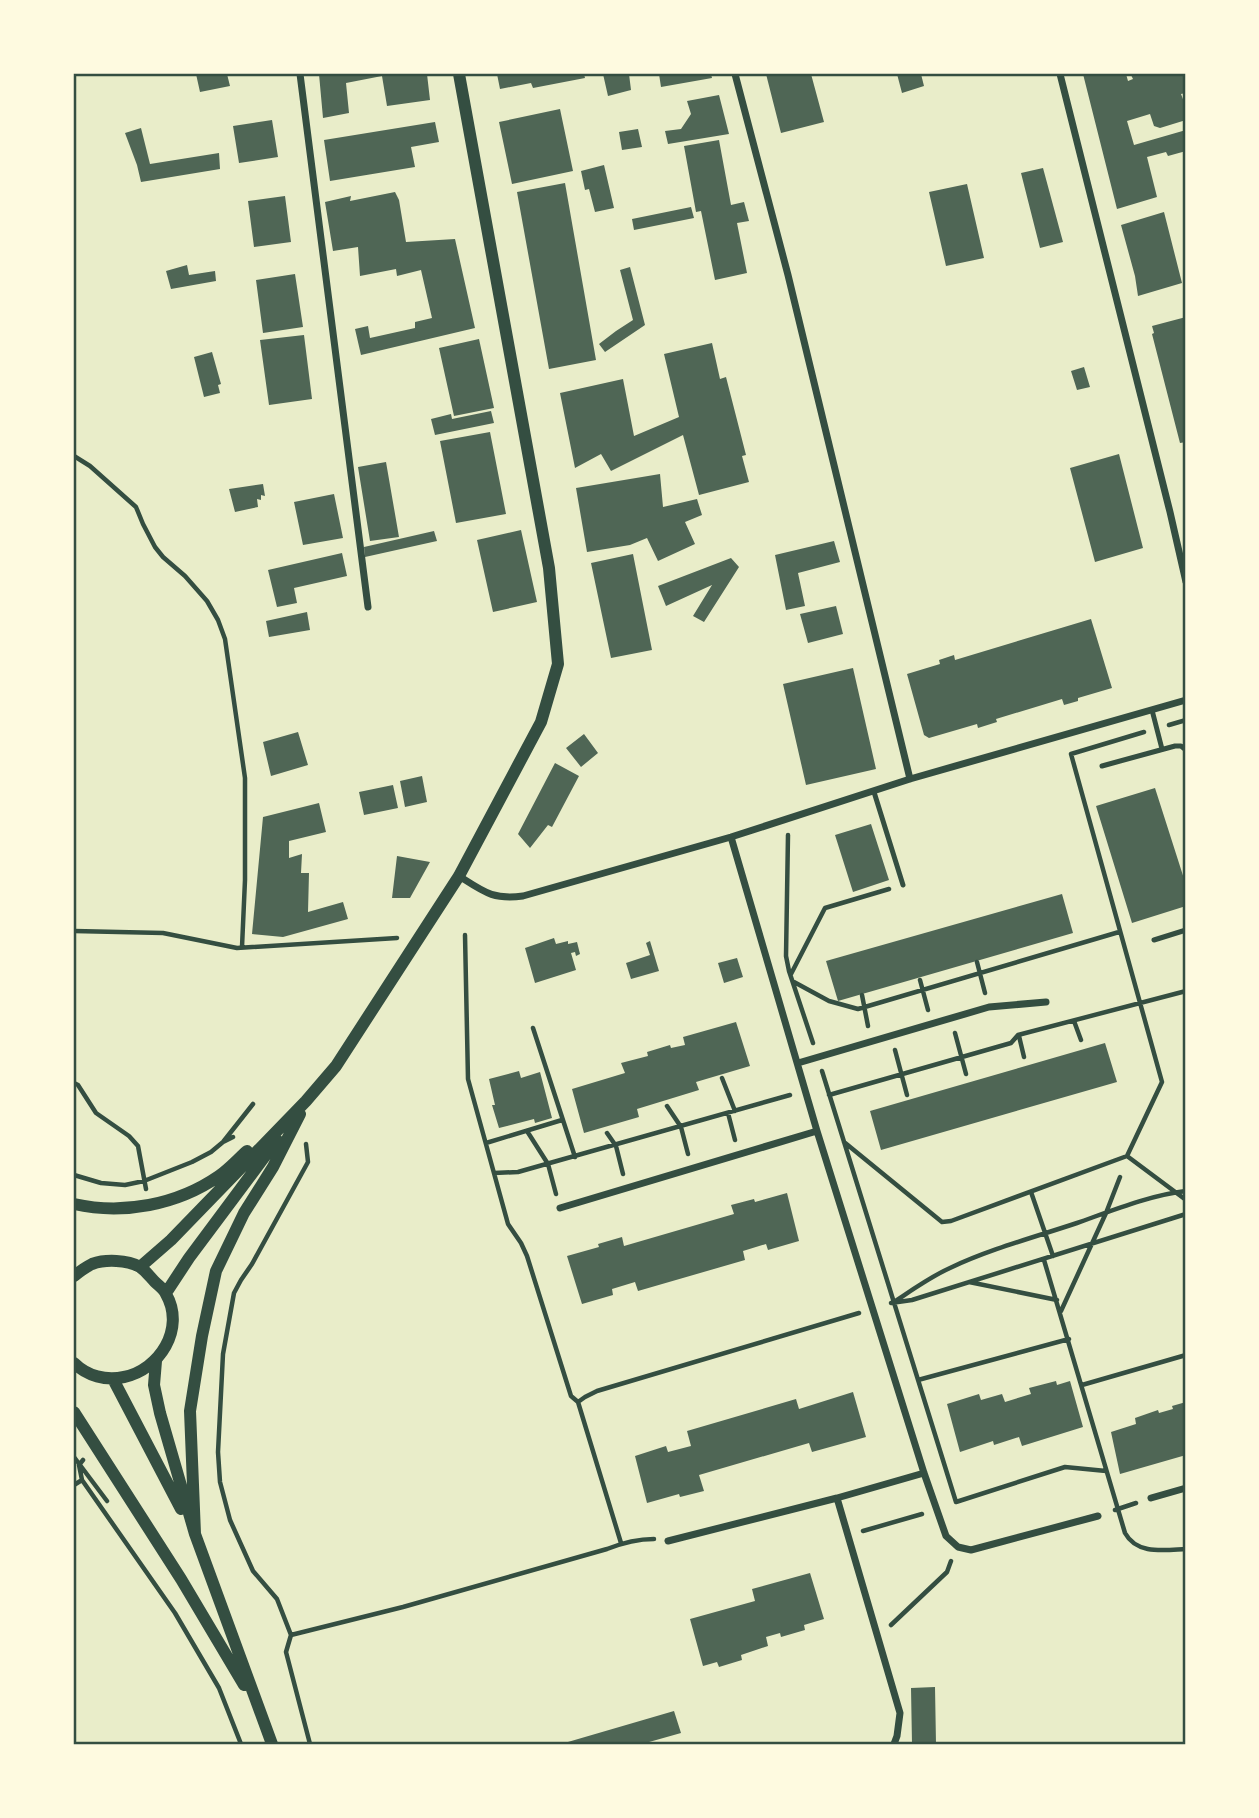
<svg xmlns="http://www.w3.org/2000/svg" width="1259" height="1818" font-family="Signika,sans-serif">
<rect width="100%" height="100%" fill="#e9edc9"/>
<path fill="#4f6655" d="M196 74H227L230 86 200 92Z
M319 74H427L430 100 387 106 382 76 346 83 349 113 323 118Z
M497 74H584L585 78 533 88 531 83 500 89Z
M603 74H629L631 90 608 96Z
M659 74H711L712 78 661 87Z
M766 74H811L824 122 781 133Z
M897 74H921L924 86 902 93Z
M1083 74H1126L1128 81 1133 79 1131 75 1137 74H1180V75L1186 74V93L1181 94 1186 107V120L1160 128 1154 126 1150 114 1127 121 1134 145 1186 130V151L1168 156 1166 152 1147 157 1157 197 1117 209Z
M719 95 729 134 668 144 665 131 681 129 691 114 687 101Z
M560 109 573 171 512 184 499 122Z
M272 120 278 157 239 163 233 126Z
M435 122 439 142 411 147 415 167 330 181 324 140Z
M141 128 150 164 219 153 220 169 141 182 137 165 125 133Z
M638 129 642 147 622 150 619 132Z
M719 140 731 205 744 202 749 221 737 223 747 273 715 280 701 211 696 212 684 146Z
M604 165 614 208 595 212 589 189 585 190 581 171Z
M1043 168 1063 242 1040 248 1021 173Z
M565 183 596 360 549 369 517 192Z
M967 184 984 258 946 266 929 192Z
M395 192 399 200 406 242 455 239 475 328 361 355 355 329 368 326 370 338 415 328V322L432 318 421 270 397 276 396 269 360 276 358 247 333 251 325 202 351 196 350 201Z
M285 196 291 242 254 247 248 201Z
M691 207 694 218 634 230 632 219Z
M1164 212 1182 283 1138 296 1135 276 1121 225Z
M187 265 189 275 215 271 216 281 171 289 166 271Z
M630 267 645 325 605 352 599 344 616 331 633 320 620 270Z
M295 274 303 327 263 333 256 280Z
M1186 317V442L1180 443 1152 334 1154 333 1152 326Z
M304 335 312 399 269 405 260 340Z
M479 339 494 408 454 416 439 348Z
M712 343 720 379 726 377 746 455 742 456 749 482 699 495 683 435 611 471 601 454 575 468 560 393 623 379 634 436 679 417 664 354Z
M212 352 221 384 218 385 220 393 204 397 194 357Z
M1084 367 1090 387 1077 390 1071 371Z
M491 411 494 423 435 435 431 419 451 414 452 419Z
M490 432 506 514 456 523 440 441Z
M1119 454 1143 548 1095 562 1070 468Z
M386 462 399 537 370 541 358 467Z
M660 474 663 507 697 499 702 515 685 522 695 544 658 561 647 538 630 545 587 552 576 488Z
M263 484 265 496 261 495V500L257 499 258 507 235 512 229 489Z
M334 494 343 538 303 545 294 502Z
M521 530 537 602 493 612 477 540Z
M434 531 437 541 365 557 364 547Z
M834 541 840 562 798 573 805 606 786 610 775 555Z
M342 553 347 576 294 588 297 603 277 607 268 570Z
M633 554 652 650 611 658 591 563Z
M731 558 739 567 704 622 693 616 712 585 666 606 658 586Z
M836 606 843 634 808 643 800 614Z
M307 612 310 630 269 637 266 621Z
M1091 619 1112 688 1078 698V701L1064 705 1062 699 996 719 997 722 978 728 977 724 929 738 924 735 907 674 940 664 939 660 954 655 955 660Z
M853 668 876 769 806 785 783 684Z
M298 732 308 765 271 776 263 742Z
M584 734 598 753 581 767 566 748Z
M555 763 579 776 552 827 548 825 530 848 518 834Z
M422 776 427 802 405 807 400 781Z
M393 785 398 808 364 815 359 792Z
M1155 788 1186 885V906L1132 923 1096 806Z
M319 803 326 832 289 841V858L302 854 301 873H309L308 912 343 902 348 919 283 937 252 934 263 817Z
M871 824 889 880 853 892 835 835Z
M397 856 430 862 410 898H392Z
M1062 894 1073 933 838 1001 826 961Z
M554 938 556 944 568 941V944L577 942 580 954 576 956 575 952 571 953 576 970 535 983 525 948Z
M650 941 659 971 631 979 626 963 650 955 646 943Z
M737 958 743 977 724 983 718 963Z
M736 1022 750 1066 696 1082 699 1090 637 1109 639 1117 584 1133 572 1089 625 1073 621 1063 648 1056 647 1052 670 1045 671 1048 685 1045 683 1037Z
M1105 1043 1117 1082 881 1150 870 1111Z
M519 1071 521 1078 540 1072 552 1118 535 1123 534 1119 499 1128 492 1105H495L489 1079Z
M787 1193 799 1241 768 1250 766 1244 743 1251 745 1260 638 1291 635 1282 612 1289 613 1295 582 1304 567 1256 599 1247 598 1244 622 1237 624 1246 734 1214 731 1205 754 1199 755 1202Z
M1056 1381 1057 1385 1070 1381 1083 1427 1022 1446 1019 1437 994 1445 993 1441 960 1452 947 1404 979 1394 981 1400 1002 1394 1005 1402 1031 1394 1029 1388Z
M853 1392 866 1437 812 1452 809 1443 699 1475 704 1491 680 1497 679 1494 647 1503 635 1456 666 1446 668 1452 691 1446 687 1431 796 1399 799 1409Z
M1186 1402V1455L1120 1474 1111 1432 1136 1424 1135 1418 1158 1410 1159 1413 1173 1409 1172 1406Z
M810 1573 824 1619 804 1625 805 1630 781 1637 780 1633 766 1637 768 1646 741 1655 742 1660 719 1667 717 1662 703 1666 690 1619 755 1601 752 1589Z
M935 1687 936 1744H912L911 1688Z
M674 1711 681 1733 642 1744H561Z"/>
<g fill="none" stroke-linecap="round" stroke-linejoin="round">
<path stroke="#344e41" stroke-width="4.5" d="M74 456 90 466 136 507 143 524 155 547 163 557 185 576 207 601 218 620 225 639 245 778V880L242 947
M1169 725 1186 720
M788 835 786 956 789 971 813 1043
M74 931 163 933 237 948 397 938
M465 935 468 1079 508 1224 521 1243 527 1256 571 1396 578 1402
M977 962 985 993
M791 974 825 908 889 889
M920 980 928 1010
M794 982 829 1001 858 1009 1119 932
M862 995 868 1026
M1074 1021 1081 1040
M533 1028 575 1157
M955 1033 966 1074
M1019 1036 1024 1057
M895 1050 907 1095
M822 1071 956 1502 1065 1467 1106 1471
M722 1078 735 1111
M74 1083 78 1085 96 1113 129 1136 138 1146 146 1189
M829 1095 1011 1043 1018 1035 1186 991
M667 1106 681 1127 688 1154
M728 1113 735 1140
M527 1131 548 1164 556 1194
M607 1133 616 1146 623 1174
M223 1142 233 1137
M844 1142 942 1222 951 1221 1127 1156 1162 1082 1071 754 1144 732
M486 1143 562 1120
M306 1144 308 1162 252 1264 241 1280 234 1293 223 1354 218 1452 220 1482 230 1520 253 1571 277 1599 291 1635 286 1652 310 1744
M1127 1156 1186 1200
M494 1173 518 1172 790 1095
M74 1175 101 1183 125 1185 144 1181 192 1162 211 1152 223 1142 253 1104
M1031 1192 1053 1256
M1044 1260 1125 1533C1137 1555 1164 1550 1186 1549
M969 1282 1057 1300
M894 1302C912 1290 930 1277 950 1268 990 1249 1035 1237 1077 1223 1111 1211 1150 1195 1186 1191
M891 1303 912 1300 1186 1214
M1061 1311 1106 1213 1120 1177
M918 1380 1069 1339
M1082 1385 1186 1355
M74 1457 107 1501
M83 1460 79 1465 82 1480 175 1613 219 1688 241 1744
M74 1485 82 1480
M1115 1510 1136 1503
M863 1531 922 1514
M621 1543 578 1402 585 1397 597 1391 859 1313
M891 1625 947 1572 951 1561
M291 1635 403 1607 607 1549C622 1543 637 1539 654 1539"/>
<path stroke="#344e41" stroke-width="5" d="M1152 710 1162 749
M1102 766 1175 746H1181L1186 750
M874 792 903 885
M1154 940 1186 930"/>
<path stroke="#344e41" stroke-width="7" d="M300 74 368 607
M735 74 788 275 910 779
M1060 74 1170 512 1186 582
M731 837 817 1131 924 1473 946 1536 958 1547 971 1550 1098 1516
M459 876C484 892 493 900 523 896L731 837 910 779 1186 700
M798 1063 989 1007 1046 1002
M560 1208 817 1131
M837 1498 900 1713 897 1736 894 1744
M1151 1498 1186 1488
M668 1541 837 1498 924 1473"/>
<path stroke="#344e41" stroke-width="12" d="M74 1204C123 1215 177 1205 219 1176 229 1169 238 1159 247 1151
M140 1267 171 1240 306 1101 336 1066 459 876 541 722 558 664 549 568 459 74
M74 1276C79 1272 86 1267 92 1264 106 1259 127 1260 140 1267 145 1270 151 1278 155 1282 159 1286 164 1289 166 1294 186 1329 159 1370 124 1377 106 1381 87 1376 74 1363
M166 1293 189 1258 277 1140
M156 1361 154 1385 160 1413 195 1534 272 1744
M113 1379 181 1509
M74 1412 181 1579 244 1685
M195 1534 190 1411 202 1336 216 1271 244 1213 273 1167 300 1114"/>
</g>
<rect width="1259" height="1818" fill="none" stroke="#fefae0" stroke-width="150"/>
<rect x="75" y="75" width="1109" height="1668" fill="none" stroke="#344e41" stroke-width="2.5"/>
</svg>
